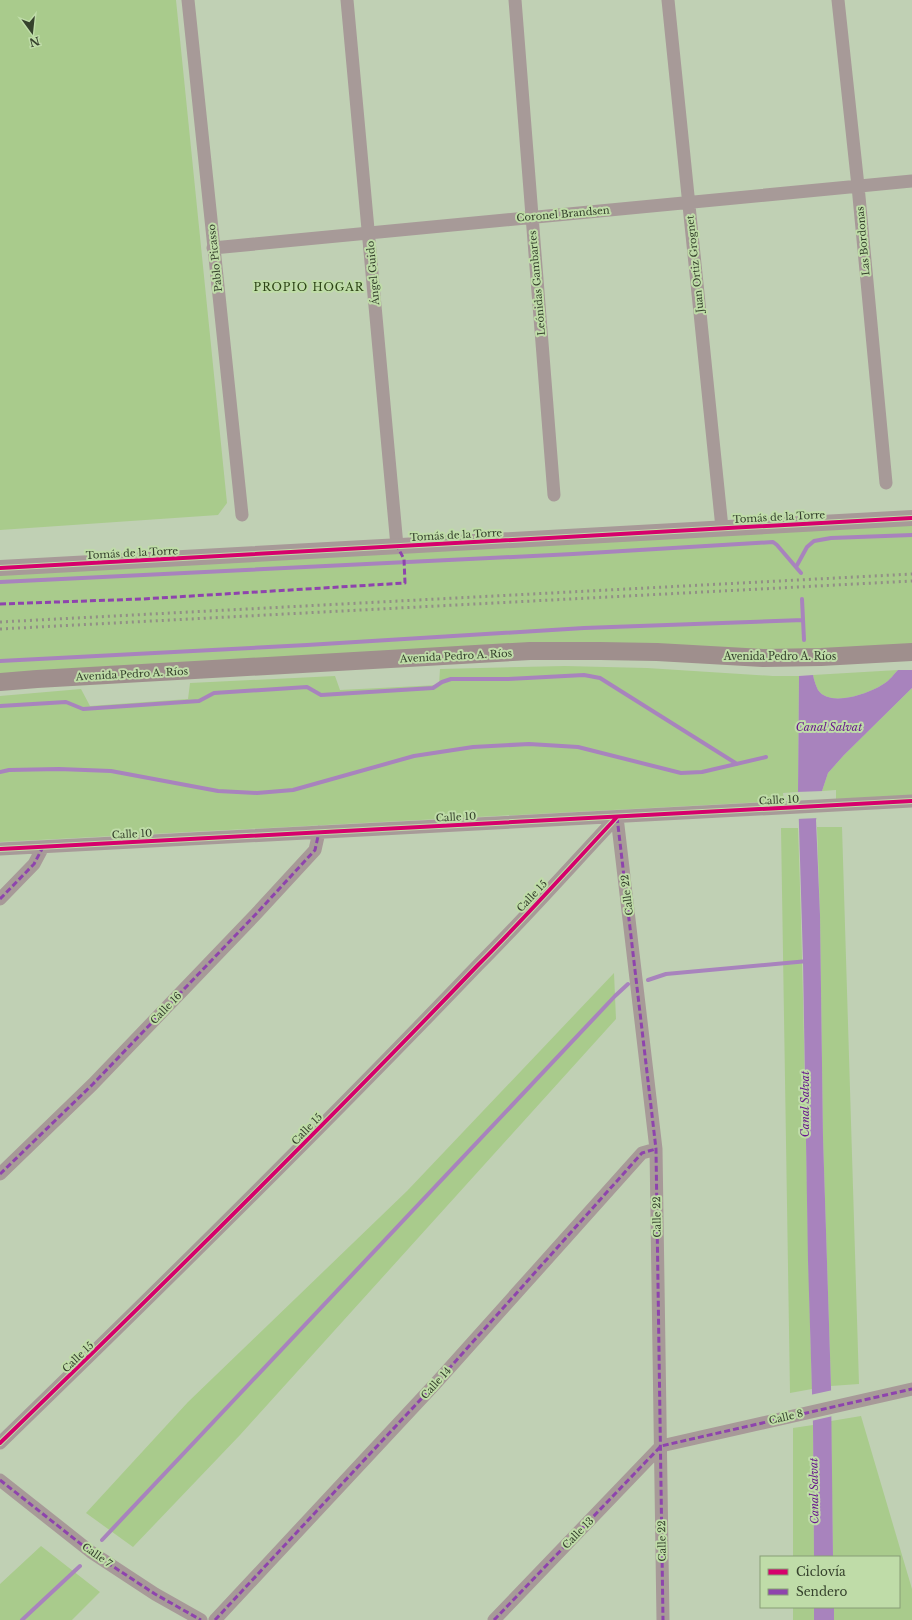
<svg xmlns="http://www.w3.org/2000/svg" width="912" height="1620" font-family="'Libre Baskerville',serif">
<rect width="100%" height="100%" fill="#c0d0b4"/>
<path fill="#a9cb8c" d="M0 0H176L227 503 218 515 0 530Z
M912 518V652H657L0 682V568Z
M565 666 647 668 773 676H799L798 792 783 793 784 801 0 842V696L81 689 90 706 188 699 190 683 335 676 340 690 439 685 440 669Z
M898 670C894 674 890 680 885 683 871 693 830 708 818 690 816 686 814 680 813 675Z
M912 688V797L836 799V790L822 791 828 773 844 755Z
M817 827H842L859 1384 831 1386 823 1137 820 915Z
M781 828H798C805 1015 806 1202 812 1389L790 1393Z
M614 973 616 1019 240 1435 133 1547 86 1513 188 1402 407 1191Z
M861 1416 912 1589V1620H834V1607H899V1557H833L831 1421Z
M813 1425 814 1557H793V1428Z
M41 1546 100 1592 72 1620H0V1584Z
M793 1607H814V1620H793Z"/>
<path fill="#a883bd" d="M898 670H912V688L844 755 828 773 822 791 816 820 820 915 823 1137 831 1386 833 1557H814L813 1425 808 1261 803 961 798 792 799 676 813 675C814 680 816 686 818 690 830 708 871 693 885 683 890 680 894 674 898 670Z
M814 1607H834V1620H814Z"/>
<path fill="#c0d0b4" d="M824 791 819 818 796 819V792Z
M833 1390V1416L811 1421 810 1395Z"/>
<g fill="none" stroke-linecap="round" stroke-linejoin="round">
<path stroke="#a883bd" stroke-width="4" d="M796 567 807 547 814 541 831 538 912 535
M0 582 573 554 773 542 777 545 801 573
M802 599 804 640
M0 661 307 645 584 628 803 620
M0 706 66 702 83 709 199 701 214 693 307 687 321 695 433 688 442 682 451 679H508L584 675 600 678 737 764
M0 772 9 770 59 769 111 771 218 791 257 793 293 790 414 756 473 747 529 744 578 747 681 773 702 772 766 757
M648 980 666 974 808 961
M102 1540 615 996 628 984
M22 1620 80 1566"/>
<path stroke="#a79a98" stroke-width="13" d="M188 0 242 515
M347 0 397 546
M515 0 554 495
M668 0 722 528
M838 0 858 186 886 483
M213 248 912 181
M617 817 656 1149 663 1620
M0 849 912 801
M0 899 34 864 43 847
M0 1174 93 1084 256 914 315 850 319 832
M0 1443C162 1286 322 1128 478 965 526 917 571 866 617 817
M0 1480 91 1552 155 1594 201 1620
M215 1620 436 1383 642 1153 656 1149
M494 1620 661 1446 912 1389"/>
<path stroke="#a79a98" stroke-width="16" d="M0 568 912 518"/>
<path stroke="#9f8f8d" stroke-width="18" d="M0 682 37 679 530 651H600L657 652 763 658 821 657 912 652"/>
<path stroke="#928f86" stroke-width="3" stroke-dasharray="2 4" stroke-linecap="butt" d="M0 622 912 574
M0 629 912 581"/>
<path stroke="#8e44ad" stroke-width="3" stroke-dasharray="6 3" stroke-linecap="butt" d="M0 604 142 599 405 583 404 559 397 546
M617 817 656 1149 663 1620
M0 899 34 864 43 847
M0 1174 93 1084 256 914 315 850 319 832
M0 1480 91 1552 155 1594 201 1620
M215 1620 436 1383 642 1153 656 1149
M494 1620 661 1446 912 1389"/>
<defs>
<path id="cycleway" d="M0 568 912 518
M0 849 912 801
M0 1443C162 1286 322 1128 478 965 526 917 571 866 617 817"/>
</defs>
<use href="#cycleway" stroke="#bfdca8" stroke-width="6"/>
<use href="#cycleway" stroke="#d6006c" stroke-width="4"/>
</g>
<g text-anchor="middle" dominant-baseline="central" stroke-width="4" stroke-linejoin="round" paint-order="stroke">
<g font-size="10" fill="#35412c" stroke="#bfdca8">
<text transform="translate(563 214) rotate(-5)">Coronel Brandsen</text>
<text transform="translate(863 241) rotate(-95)">Las Bordonas</text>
<text transform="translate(215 258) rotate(-96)">Pablo Picasso</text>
<text transform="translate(695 264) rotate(-96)">Juan Ortiz Grognet</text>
<text transform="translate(373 273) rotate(-95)">Ángel Guido</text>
<text transform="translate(537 283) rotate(-95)">Leónidas Gambartes</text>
<text transform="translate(779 517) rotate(-3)">Tomás de la Torre</text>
<text transform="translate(456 535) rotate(-3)">Tomás de la Torre</text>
<text transform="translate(132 553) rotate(-3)">Tomás de la Torre</text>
<text transform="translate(456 656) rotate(-3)">Avenida Pedro A. Ríos</text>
<text x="780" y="656">Avenida Pedro A. Ríos</text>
<text transform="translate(132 674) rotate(-3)">Avenida Pedro A. Ríos</text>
<text transform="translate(779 800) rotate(-3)">Calle 10</text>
<text transform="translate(456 817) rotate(-3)">Calle 10</text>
<text transform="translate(132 834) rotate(-3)">Calle 10</text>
<text transform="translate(627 895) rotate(-97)">Calle 22</text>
<text transform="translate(532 896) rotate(-47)">Calle 15</text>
<text transform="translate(166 1008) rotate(-46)">Calle 16</text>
<text transform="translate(307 1129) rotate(-46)">Calle 15</text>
<text transform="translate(657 1217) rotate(-91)">Calle 22</text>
<text transform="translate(78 1357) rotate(-44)">Calle 15</text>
<text transform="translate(436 1383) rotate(-48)">Calle 14</text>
<text transform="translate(786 1417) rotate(-13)">Calle 8</text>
<text transform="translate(578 1533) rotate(-46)">Calle 13</text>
<text transform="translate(662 1541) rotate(-91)">Calle 22</text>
<text transform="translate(97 1555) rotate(35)">Calle 7</text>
</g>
<g font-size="11" letter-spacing="1" fill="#2d4416" stroke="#bfdca8">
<text x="309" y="287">PROPIO HOGAR</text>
</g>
<g font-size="11" font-style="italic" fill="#68178d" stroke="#bfdca8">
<text x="829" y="727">Canal Salvat</text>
<text transform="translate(805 1104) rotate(-90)">Canal Salvat</text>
<text transform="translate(814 1491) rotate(-91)">Canal Salvat</text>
</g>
</g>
<rect x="760" y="1556" width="140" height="52" fill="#bfdca8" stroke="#889e76"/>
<rect x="768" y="1569" width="20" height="6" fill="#d6006c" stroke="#889e76"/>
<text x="796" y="1576" font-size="12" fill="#35412c">Ciclovía</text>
<rect x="768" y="1589" width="20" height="6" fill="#8e44ad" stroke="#889e76"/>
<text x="796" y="1596" font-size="12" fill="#35412c">Sendero</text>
<g transform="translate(32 32) rotate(165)" stroke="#bfdca8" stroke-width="3" paint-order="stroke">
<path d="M0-3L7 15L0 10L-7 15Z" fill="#35412c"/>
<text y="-6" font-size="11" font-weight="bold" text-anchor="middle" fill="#35412c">N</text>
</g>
</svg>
